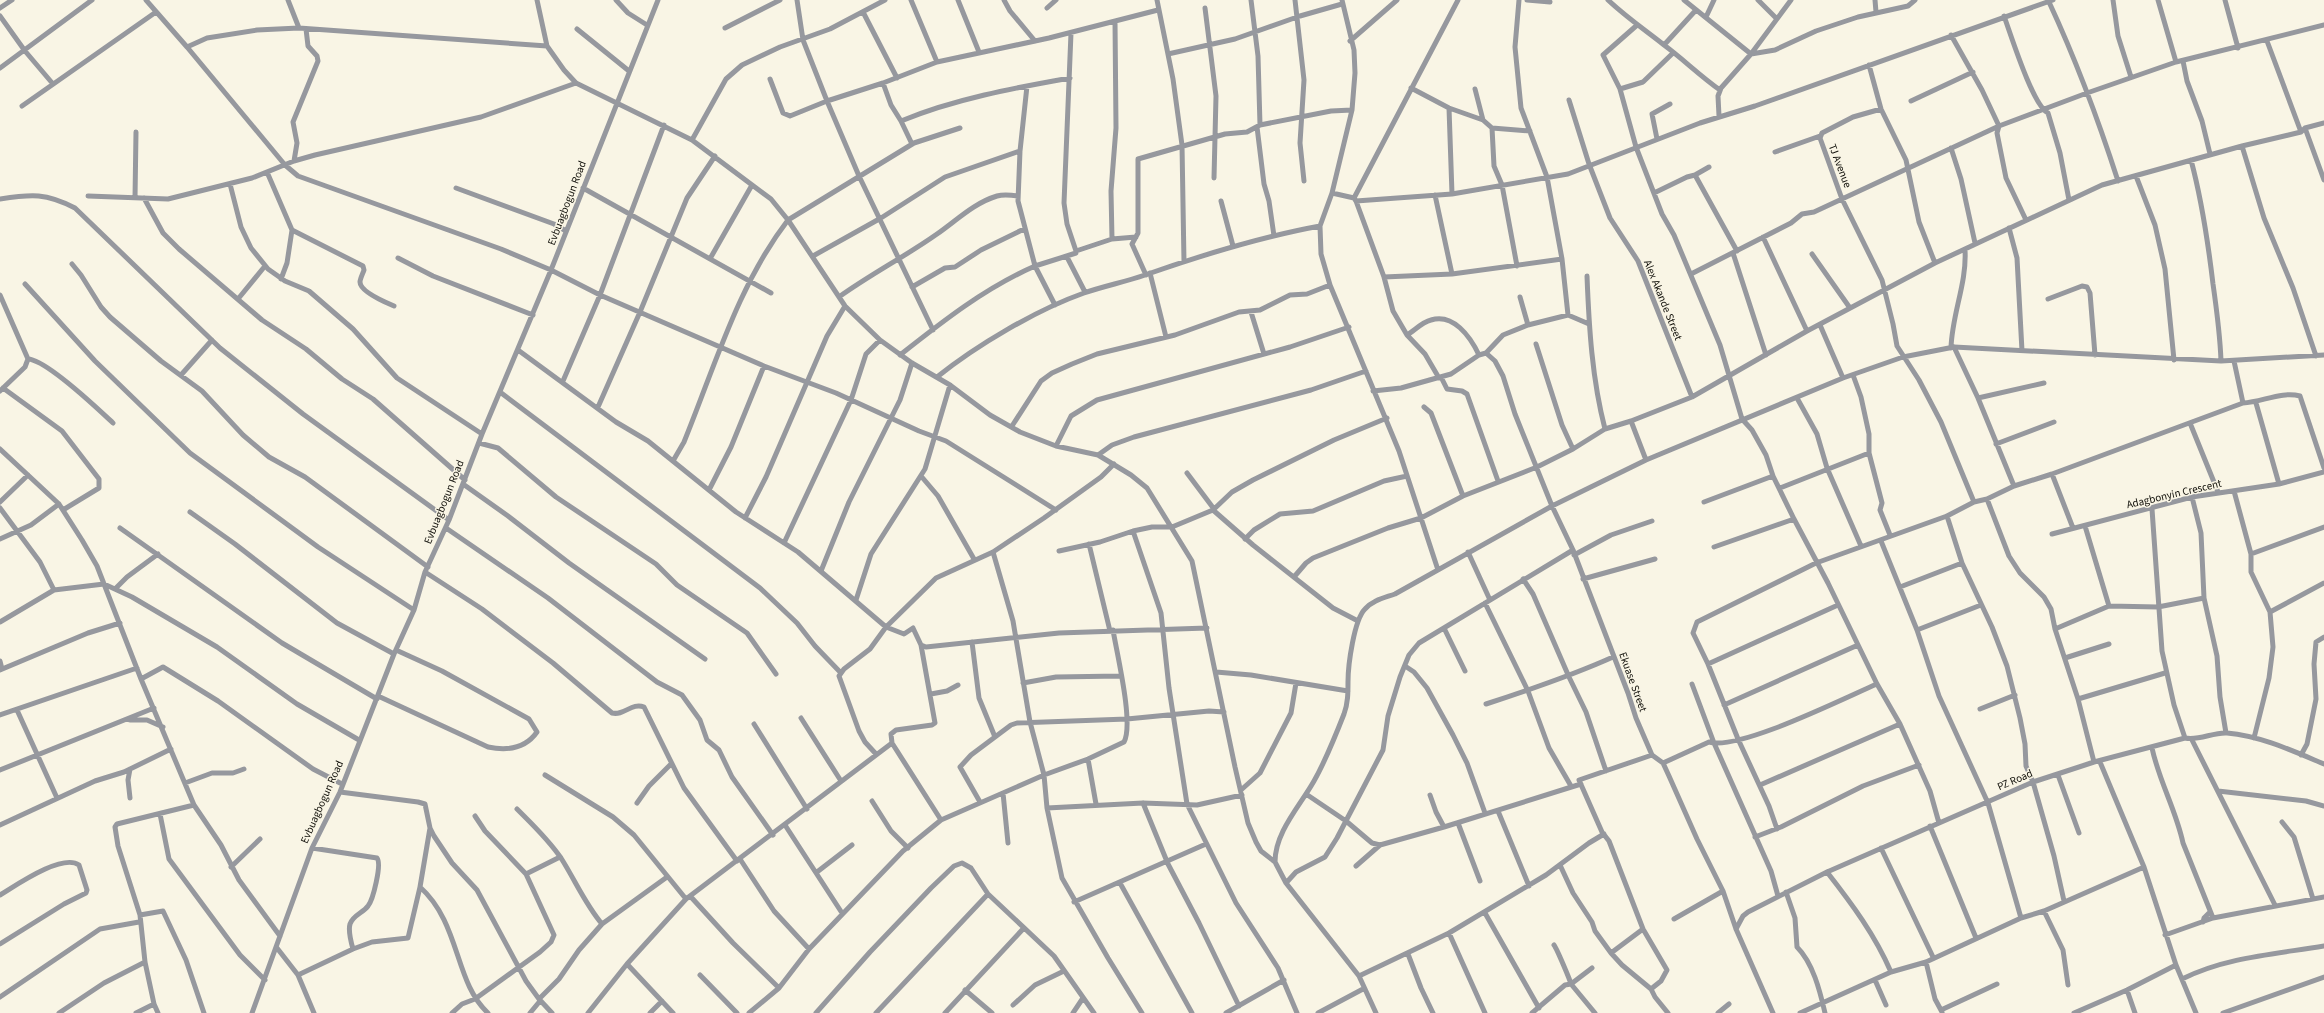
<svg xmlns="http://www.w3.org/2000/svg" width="2324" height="1013" font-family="'Source Sans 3',sans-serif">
<rect width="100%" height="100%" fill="#f9f5e5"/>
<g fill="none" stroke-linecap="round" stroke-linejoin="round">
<path stroke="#96989e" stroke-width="5" d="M146 0 187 47
M288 0 299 28
M537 0 547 46 564 70 576 83 692 140 771 199 788 220 845 306 880 340 912 363 950 385 990 415 1020 432 1056 446 1098 455 1131 475 1147 488 1192 561 1235 767 1248 823 1256 842 1261 851 1275 862 1286 883 1359 976 1376 1013
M616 0 628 13 647 25
M797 0 803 40 827 101 859 176 933 330
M911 0 937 62
M958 0 979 52
M1004 0 1010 11 1035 41
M1157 0 1173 79 1182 145 1184 262
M1251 0 1258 56 1260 125
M1295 0 1304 80 1300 143 1304 181
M1342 0 1354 50 1355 73 1352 110 1332 193 1320 226 1321 254 1330 285 1399 451 1438 570
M1519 0 1515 47 1521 108 1547 177 1562 259 1568 315
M1527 0 1550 2
M1608 0C1626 17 1645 30 1664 45 1683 59 1700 76 1720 90
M1684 0 1751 54 1775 50 1816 31 1858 17 1908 6 1915 0
M1758 0 1776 18
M1875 0 1876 12
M2113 0 2118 36 2131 77
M2158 0 2176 62
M2225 0 2238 48
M2049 2C2076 60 2098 119 2118 181
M0 8 12 0
M1047 8 1056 0
M1205 8 1216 96 1214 178
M863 12 897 78
M0 16 25 51 53 84
M2004 16C2011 35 2033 106 2048 113L2060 153 2069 200
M1706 17 1714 0
M1636 26 1603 55 1620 89 1636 147 1662 214 1674 235 1720 345 1742 419 1752 430 1766 455 1773 476 1794 519 1828 583 1877 684 1900 724 1930 791 1939 823
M725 28 780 0
M577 29 629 71
M1071 33 1064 203 1067 224 1076 251
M1951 35 1982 90 1999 126 1997 133 2006 178 2026 220
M1350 41 1397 0
M2267 41 2301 132
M1664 45 1696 10
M547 46 299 28 257 30 207 38 187 47 285 165 298 176 501 249 551 270 600 295 764 366 836 393 919 431 946 441 1056 510
M1168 54 1235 39 1300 16 1342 4
M2183 61 2187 81 2202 121 2210 154
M1869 65 1881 109 1906 160 1919 222 1935 263
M0 68 92 0
M770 79 783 113 790 116 827 101 883 83 937 62 1049 38 1158 10
M883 83 891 105 901 121C954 99 1014 88 1070 78
M1027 86 1020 151 1018 201 1035 266 1076 253V251L1112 239 1136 237
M1411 88 1449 108 1483 120 1492 128 1530 131
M1475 89 1483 120
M1620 89 1643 82 1673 53
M1569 100 1589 164 1610 218 1638 261 1692 397
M1911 101 1973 72
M22 106 156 12
M1449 108 1452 194
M1881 109 1853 117 1822 133 1820 138 1842 199 1882 280 1893 324 1897 346 1919 380 1941 422 1974 502
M1719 116 1718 96 1721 88 1751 54 1791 0
M901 121 912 144
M1257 127 1264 184 1269 201 1274 236
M1492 128 1494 166 1502 185 1517 266
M2305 128 2324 180
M1657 139 1652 114 1670 104
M692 140 726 79 742 65 780 47 830 29 885 0
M2242 146 2264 218 2293 288 2316 356
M1951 148 1961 179 1975 243
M1775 152 1820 136
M2191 160C2202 201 2208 242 2213 284 2217 312 2220 333 2221 361
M294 161 297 143 293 122 318 61 317 56 308 46 306 29
M267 172 292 230 363 266 364 270C363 273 360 279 360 282 360 292 387 303 394 306
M1695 175 1709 167
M2136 176 2155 225 2165 269 2174 360
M230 184 241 227 251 248 268 269 285 281 309 291 353 329 397 378 482 434
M456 188 554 224 566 231
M583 188 771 293
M1332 193 1354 198 1458 0
M1654 193 1687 177 1695 175 1737 251
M1435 195 1452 274
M88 196 168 199 252 178 294 161 315 155 481 117 576 83
M135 198 136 132
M144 198 163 233 179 249 262 320 306 349 342 379 373 399 465 480
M1354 198 1356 201 1452 194 1568 174 1700 123 1755 106 2053 0
M0 199C32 194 46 193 75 208L220 348 303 414 449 520
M1221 201 1233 246
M1356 201 1384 277 1393 311 1407 335 1425 354 1439 378
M2009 228 2017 258 2022 351
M1763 237 1807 331
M1112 239 1111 191 1116 128 1115 21
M1733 253 1766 355
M1812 254 1850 308
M813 256 881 218 945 177 1020 151
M711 257 752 185
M1067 257 1085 292
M398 258 433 276 533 315
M72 264 81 275 101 307 110 317 161 361 202 391 243 435 269 457 305 477 428 567
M1150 273 1166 337
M1691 274 1791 223 1802 214 1814 212 1999 126 2087 93 2176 62 2324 25
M1146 275 1132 244 1138 233V159L1225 134 1247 132 1260 125 1331 111 1352 110
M1587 276C1589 327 1592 379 1605 429
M1384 277 1452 274 1562 259
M281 279 287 263 292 230
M25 284 95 361 190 453 318 547 414 610
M912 287 945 268 955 267 981 250 1024 229
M0 295 28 359 25 367 0 391
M839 297C871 274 906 256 937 234 957 220 974 203 997 196 1004 194 1011 195 1018 196
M1520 297 1528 325
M238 299 265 266
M2048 299 2082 286 2087 287 2090 293 2095 355
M1251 312 1264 354
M1820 325 1843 378
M1407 335C1414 331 1422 322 1431 320 1453 313 1470 336 1479 355
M1536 344 1562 425 1573 449
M1954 347 1978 398 2014 486
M1951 348C1952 314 1967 283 1965 250
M518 350 616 422 648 441 736 512 798 552 886 627 936 578 993 552 1044 518 1101 477 1114 464
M1486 353 1495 361 1503 376 1515 414 1552 506 1573 550 1628 693 1636 718 1652 755 1663 763 1669 776 1697 839 1723 891 1736 929 1773 1013
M900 355C943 321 985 288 1035 266L1055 305
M28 359C47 360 98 409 113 423
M2234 361 2243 403
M181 375 212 340
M1853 375 1861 397 1869 434V453L1882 503 1880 510 1890 535
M937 377C977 345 1036 310 1084 293 1104 286 1125 282 1145 275 1202 255 1260 237 1320 226
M1441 377 1447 389 1462 391 1467 394 1498 481
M563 381 600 295 664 125
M3 388 62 431 99 479V488L63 510
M1373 391 1401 388 1451 374 1479 355 1486 353 1503 335 1528 325 1568 315 1589 324
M500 392 760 588 797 623 815 646 841 673
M1797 398 1817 434 1827 468 1861 546
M1978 398 2044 383
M2256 403 2279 484
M598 407 640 312 687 198 715 156
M1424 407 1431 413 1463 496
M2190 423 2218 492
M1012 426 1041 381 1052 373 1072 364 1097 354 1175 335 1239 312 1260 310 1290 295 1307 294 1330 285
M479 443 498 448 556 497 656 564 677 585 747 633 776 674
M1996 444 2054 422
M1056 446 1071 416 1097 400 1290 347 1349 327
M0 449 59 504 82 540 97 566 141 679 194 805 221 845 239 880 280 936
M1098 455 1112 445 1134 437 1311 390 1366 371
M1646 460 1631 421 1692 397 1807 331 1935 263 2102 185 2242 146 2301 132 2305 128 2324 123
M673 461 684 442C715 366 738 285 788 220L914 143 960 128
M1187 473 1214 509
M2052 474 2073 528
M921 476 938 496 974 559
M463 484 508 516 569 563 705 659
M1780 488 1869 453
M709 490 731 447 764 366
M2234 491 2251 554V572L2270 612 2273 647 2269 678 2254 738
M2192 497 2201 533 2204 598 2217 656 2220 697 2226 733
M1987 499 2009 556 2020 573 2044 597 2051 609 2055 629 2078 699 2094 762
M0 502 28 475
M1704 502 1773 476
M0 508 40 562 54 590
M2152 509 2162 651 2174 705 2185 738
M1213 510 1232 492 1253 480 1334 440 1387 418
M190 512 235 544 337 623 394 654
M1947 516 1962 563 1992 627 2007 666 2020 718 2025 744 2026 766 2033 782 2054 856 2064 901
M745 518 766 477 827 336 845 306
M2085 526 2109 606
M120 528 282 643 377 699
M446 528 548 598 657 682 682 695 700 720 707 740 719 750 732 777 773 835
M1133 531 1161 613 1169 688 1187 804 1236 903 1278 968 1297 1013
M2052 534 2192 497 2279 484 2324 472
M0 539 31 525 59 504
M1245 539 1254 530 1280 514 1313 511 1384 481 1407 476
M1881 541 1917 630 1939 696 1988 803 2021 918
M784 543 851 400 866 354 880 340
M1089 544 1110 631
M1714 547 1794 519
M1059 551 1100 542 1133 531 1152 527H1172L1213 510 1253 545 1333 608 1358 621
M993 552 1013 621 1030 722 1044 775 1047 808 1062 878 1108 958 1142 1013
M1468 552 1490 600
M2251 554 2324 527
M1574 555 1611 535 1652 521
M821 571 849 502 900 400 912 363
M425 572 482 609 553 663 612 713C624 716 632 702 644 707L684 788 737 861
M1294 577 1306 563 1313 558 1388 528 1421 518 1463 496 1537 467 1573 449 1605 429 1631 421
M1523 579 1533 594 1569 677 1586 712 1606 771
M1583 579 1655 559
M1900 587 1962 563
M115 589 127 577 158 554
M856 600 871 554 925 469 950 385
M1485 603 1528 691 1549 748 1571 786
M2270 612 2324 583
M0 622 54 590 104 584 132 597 217 647 297 704 359 740
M1444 628 1465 671
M2055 629 2109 606 2158 607 2204 598
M1917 630 1981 605
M972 642 979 698 995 737
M2065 658 2109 644
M0 661 2 669
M1708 664 1838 605
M1405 666 1414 672 1427 688 1453 735 1467 763 1485 813
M0 670 88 633 120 623
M1216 672 1251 675 1348 691
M141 679 163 667 218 701 313 769 342 784
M1023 683 1056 677 1120 676
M1692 684 1714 743 1771 871 1778 896
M931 694 947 691 958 685
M378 696 488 747C507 751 525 749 537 732L529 719 442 671 396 650
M2078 699 2165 673
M1486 704C1529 690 1571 676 1613 657
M1724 705 1858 645
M1980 709 2015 695
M17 710 57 798
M0 715 137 668
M801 718 841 781
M130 720H147L163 727
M754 724 807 809
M2192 740 2275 905
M892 743 891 734 896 730 932 725 935 723 921 645
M2152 748C2159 781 2176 810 2183 843L2213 918
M876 754 865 742 859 731 839 676 844 669 870 649 886 627 904 634 913 628 921 645 926 647 1059 633 1207 628
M1652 755 1579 780 1602 832 1609 841 1643 929 1667 970 1661 981 1651 989 1655 997 1668 1013
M2301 755 2307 744 2316 699 2314 664 2316 642 2324 637
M1088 759 1096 804
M2100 762 2144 867 2176 965 2196 1013
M1663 763 1709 742C1739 751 1844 698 1877 684
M130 769 128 780 130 798
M0 770 154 708
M545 775 613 817 634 835 686 899
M2058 775 2079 833
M185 783 212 773H233L244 769
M1760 785 1900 724
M1241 790 1260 773 1291 713 1296 683
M2218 791 2306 801 2324 806
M340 792 418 802 425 804 430 828 434 836 452 863 477 890 526 981 539 999 552 1013
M1003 793 1008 843
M1306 794 1346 821 1372 843 1380 845 1444 827 1581 784
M1430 795 1436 812 1444 827
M872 801 891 831 908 848
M980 802 960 767 971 755 1011 725 1017 723 1127 719 1209 711 1224 712
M637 803 649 786 671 764
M1143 803 1168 864 1199 923 1239 1006
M1047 808 1143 803 1197 805 1242 795
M517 809C533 825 548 839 561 858 575 880 585 904 602 924
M1498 811 1529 886
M160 814 169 859 240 955 265 980
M2282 822 2294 837 2313 899
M1458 823 1480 881
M0 825 95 781 124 772 171 749
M785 825 842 913
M1930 826 1976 938
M430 828 420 887C461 924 454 982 488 1013
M1777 829 1769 806 1738 739 1708 664 1693 633 1697 622 1816 563 1947 516 1974 502 1987 499 2014 486 2052 474 2243 403C2262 402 2282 391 2300 396L2324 468
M1755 837 1781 827 1863 786 1919 765
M1881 848 1933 957
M740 859 774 911 809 949
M1275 862C1275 832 1300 806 1314 781 1326 760 1335 737 1344 714 1348 703 1348 693 1348 682 1348 665 1354 620 1365 609 1373 600 1384 598 1395 594L1552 506 1646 460 1843 378 1903 357 1954 347 2221 361 2324 355
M1560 865 1573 893 1592 922 1595 931 1611 953
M1356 866 1380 845
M231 867 260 839
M817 872 852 845
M1827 872C1852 904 1875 935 1891 972
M526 874 560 857
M1120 883 1192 1013
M1286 883 1296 872 1325 857 1337 838 1383 750 1388 716 1400 677 1409 655 1419 643 1573 550
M1786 892 1795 918 1797 947C1813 963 1820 991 1825 1013
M0 895C15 886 62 853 79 865L87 890 86 893 64 904 0 944
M691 897 733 943 779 988
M1074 902 1206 844
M2044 911 2063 950 2068 985
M1485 913 1539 1008
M140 915 163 911 186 960 204 1013
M1674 919 1723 891
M2203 922 2204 918 2210 912
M1643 929 1611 953 1622 965 1651 989
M1736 929 1743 916 1748 912 1827 872 2033 782 2094 762 2185 738C2199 741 2213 732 2227 733 2261 736 2293 751 2324 764
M1449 933 1485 1013
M2165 935 2213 918 2324 897
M1554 945C1557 949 1570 980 1571 984L1592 968
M277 948 298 975 314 1013
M353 949 372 942 408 938 420 887
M1408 954 1421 988 1433 1013
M1926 962 1935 999 1942 1012
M627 964 673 1013
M298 975 353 949C351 942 348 931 350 924 353 915 363 913 368 906 373 900 382 864 377 858L312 848
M700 975 737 1013
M1359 976 1449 933 1546 875 1589 843 1604 834
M2182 979C2226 957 2276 954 2324 946
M1875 980 1886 1005
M965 990 992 1013
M2127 990 2135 1013
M0 997 100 929 139 922
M539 999 559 979 579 950 602 924 667 877
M1013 1005 1035 985 1064 971
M1941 1010 1997 984
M59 1013 104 983 145 962
M136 1013 154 1004
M158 1013 154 1004 145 962 140 915 118 846 115 827 117 824 194 805
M252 1013 312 848 340 792 394 654 414 610 425 572 449 520 482 434 551 270 658 0
M452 1013 462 1004 475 999 540 952 551 942 554 935 526 874 485 831 475 816
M530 1013 540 1001
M588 1013 627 964 686 899 892 743 941 820
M650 1013 662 1001
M749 1013 779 988 809 949 903 851 941 820 1044 775 1088 759 1124 742C1134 724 1117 654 1113 630
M816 1013 870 952 931 888 954 866 962 863 971 868 988 894 1054 956 1094 1013
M876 1013 988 894
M945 1013 1023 929
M1073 1013 1083 998
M1226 1013 1284 980
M1318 1013 1363 989
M1532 1013 1565 985 1571 984 1595 1013
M1718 1013 1729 1004
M1800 1013 1891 972 1926 962 2021 918 2044 911 2144 867
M2074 1013 2127 990 2176 965
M2223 1013 2324 977"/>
</g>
<g text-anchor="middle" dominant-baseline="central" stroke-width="3" stroke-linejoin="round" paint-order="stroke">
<g font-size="11" fill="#100f09" stroke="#f9f5e5">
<text transform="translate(1840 166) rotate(69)">TJ Avenue</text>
<text transform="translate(567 203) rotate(-69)">Evbuagbogun Road</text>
<text transform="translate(1663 300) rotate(68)">Alex Akande Street</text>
<text transform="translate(2174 494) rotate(-13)">Adagbonyin Crescent</text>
<text transform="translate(444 502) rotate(-68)">Evbuagbogun Road</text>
<text transform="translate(1633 682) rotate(70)">Ekuase Street</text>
<text transform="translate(2015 780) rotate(-23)">PZ Road</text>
<text transform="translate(322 802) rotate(-66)">Evbuagbogun Road</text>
</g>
</g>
</svg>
